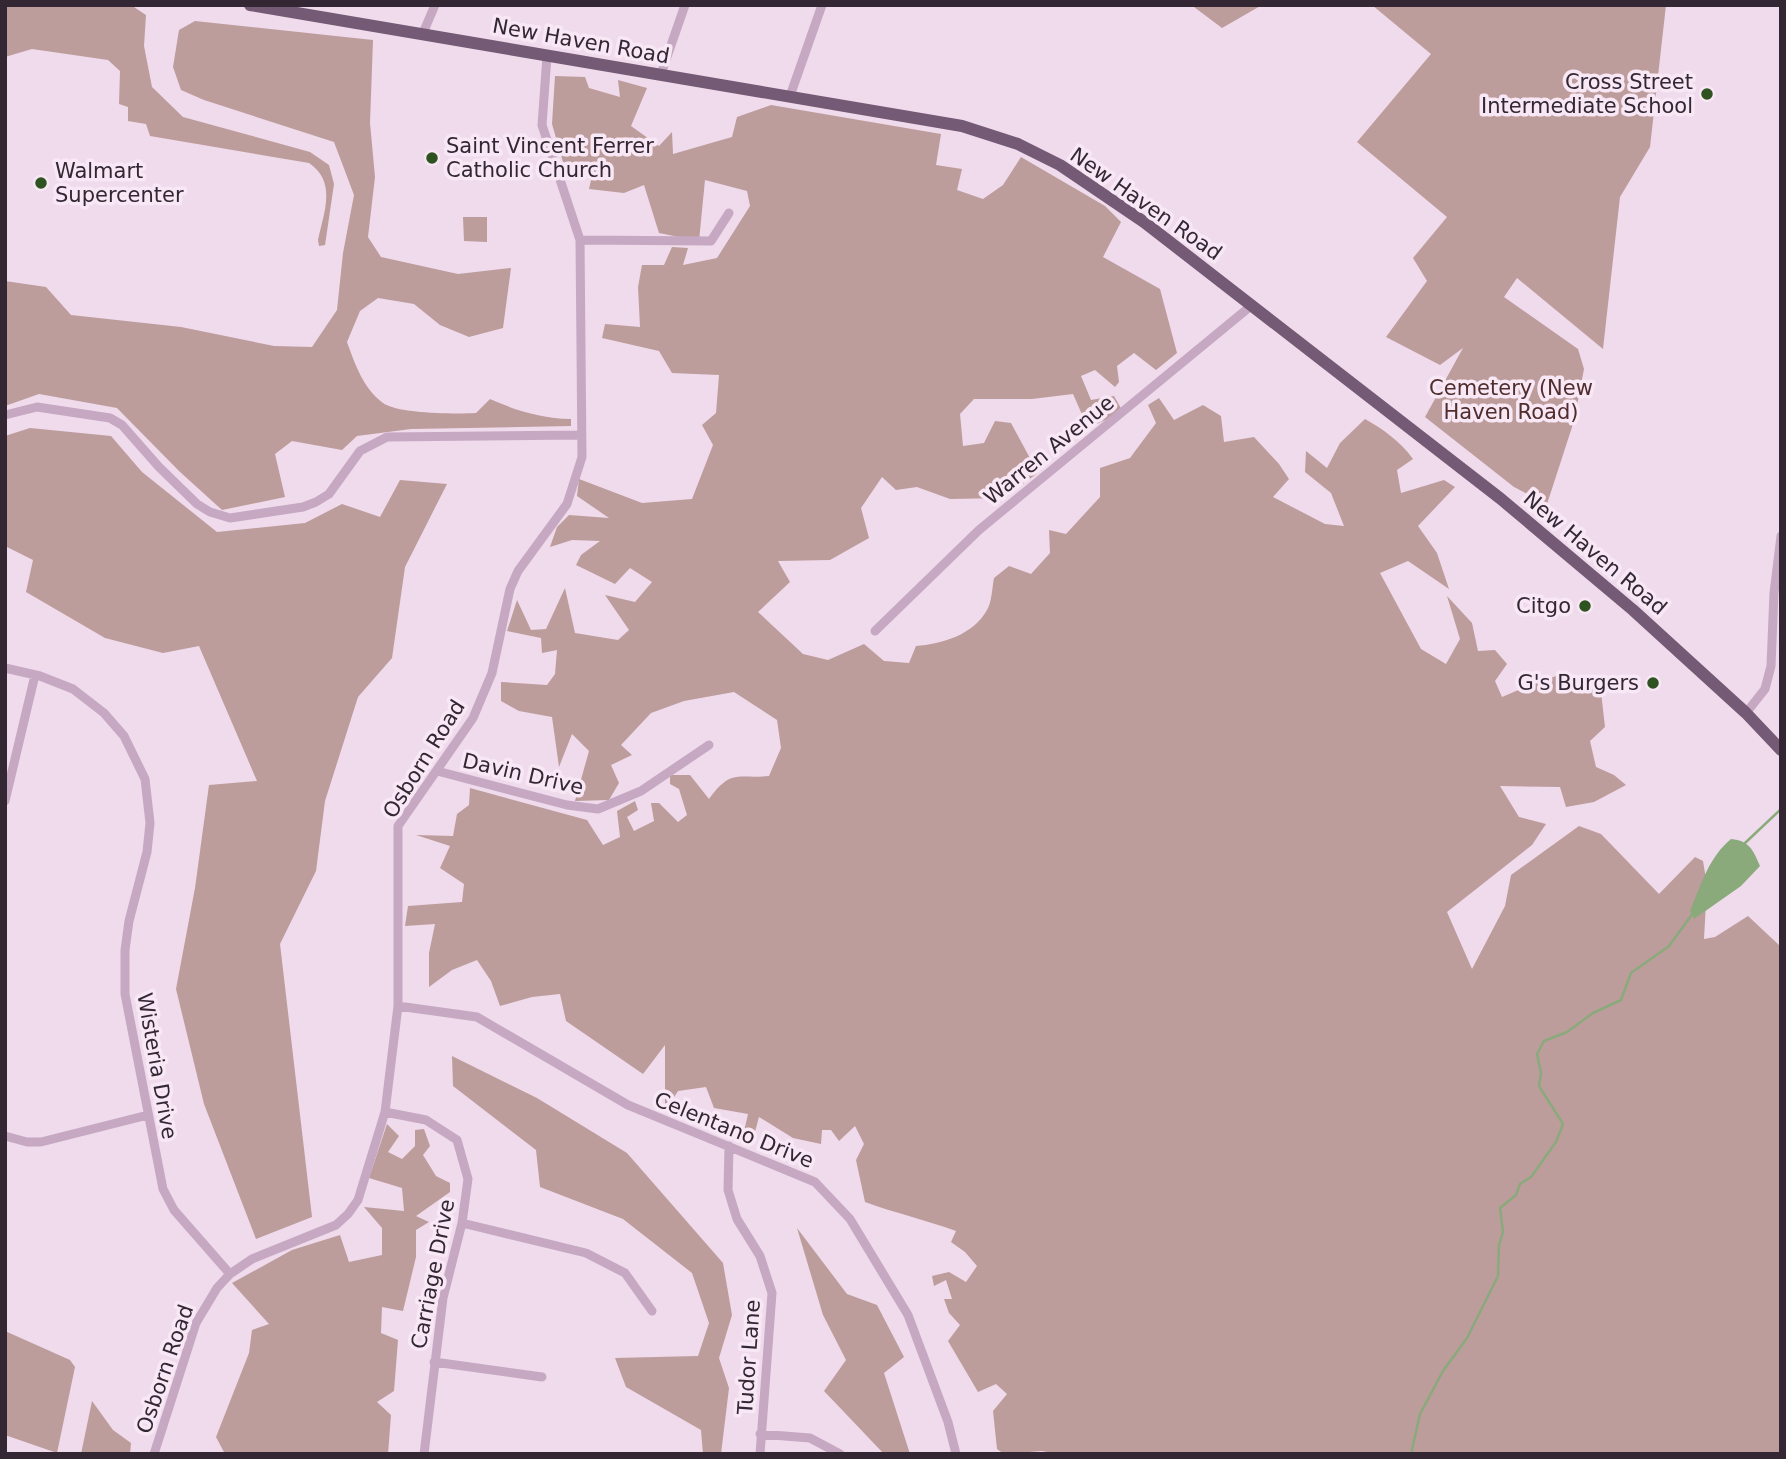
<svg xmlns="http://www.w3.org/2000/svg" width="1786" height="1459" font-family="'DejaVu Sans',sans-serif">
<rect width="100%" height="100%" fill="#efdbec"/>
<path fill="#bd9c9c" d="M9 5H131L146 15 144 46 152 87 183 117 310 152 329 165 334 184 325 245 319 246 318 240C324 212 337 182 309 163L150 136 146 124 128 121V107L119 104 120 71 108 60 32 49 5 57V7Z
M1195 5H1262L1222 28 1194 7Z
M1372 5H1666L1650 147 1620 197 1603 349 1517 278 1504 297 1578 349 1584 369 1574 421 1547 504 1514 487 1425 417 1463 348 1440 365 1386 337 1427 281 1413 258 1447 217 1357 142 1431 54Z
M195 21 373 40 370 123 375 177 368 237 381 257 458 274 511 268 503 328 469 337 440 325 414 304 378 298 360 311 347 342C355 364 363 388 383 403 398 414 456 414 476 413L490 399C517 411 541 418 571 419V426L411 429 357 436 342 450 292 441 275 454 285 497 222 510 179 471 117 408 39 394 5 406V281L46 287 71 315 181 327 274 346 312 347 337 310 343 253 354 195 334 142 204 100 181 90 173 67 179 30Z
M555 76 585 77 589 88 620 97 618 80 647 88 631 126 659 146 672 132 673 154 732 137 737 117 771 105 941 134 936 165 962 169 957 190 983 199 1003 185 1021 157 1105 206 1121 222 1103 257 1160 289 1177 353 1156 370 1134 353 1117 366 1119 382 1115 387 1095 370 1081 376 1091 400 1114 396 1123 412 1088 428 1073 394 1032 399H974L960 414 963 446 984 443 995 421 1011 423 1038 473 1003 498 950 499 917 487 896 490 882 477 861 508 869 538 830 560 778 561 790 582 758 612 803 654 828 660 864 644 884 661 909 663 916 646C942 644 973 635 987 610 992 602 992 588 994 578L1009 566 1031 574 1050 553 1049 530 1066 534 1100 497V468L1130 458 1156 423 1148 405 1159 398 1174 420 1203 405 1221 416 1224 442 1254 437 1279 464 1289 479 1273 497 1325 524 1344 526 1331 493 1305 472 1306 451 1327 468 1340 443 1365 419C1383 429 1401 442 1413 459L1397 470 1401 493 1444 480 1455 487 1418 526 1437 553 1449 589 1408 561 1380 573 1421 649 1446 664 1460 639 1447 596 1472 623 1478 651 1495 650 1507 664 1495 681 1502 697 1528 686 1559 675 1601 692 1605 727 1590 741 1596 767 1614 775 1626 785 1594 802 1566 807 1560 787 1500 786 1519 817 1546 824 1532 845 1447 912 1472 969 1505 906 1511 875 1579 826 1601 834 1659 894 1695 857 1703 861 1707 885 1704 939 1715 937 1748 916 1781 947V1454H1058L1042 1451 1004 1454 997 1449 993 1411 1007 1394 996 1384 978 1392 948 1341 960 1325 949 1313 944 1299H952L946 1280 934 1286 932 1276 949 1272 966 1282 977 1266 965 1252 951 1242 956 1231C926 1220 895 1213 865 1202L856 1160 864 1144 855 1126 839 1141 831 1130H822L821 1144 793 1138 759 1117 752 1143 742 1140 748 1114 714 1108 706 1087 678 1091 665 1111V1045L643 1074 566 1021 560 994 532 997 500 1006 491 981 477 960 452 970 429 987V953L435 924 405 926 408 906 462 902 464 884 440 868 450 846 416 835 453 836 457 814 469 805 470 788 587 820 603 845 620 837 617 811 635 801 638 810 627 817 634 831 654 821 651 803H659L678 822 687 815 679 789 670 784V775H690L709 799C731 769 737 779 769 776L781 748 777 720 734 692 684 701 651 713 621 745 632 755 611 765 619 783 609 800 575 801 589 751 572 734 559 767 552 717 519 711 501 701V682L547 685 555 674 557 650 542 653 541 638 507 631 517 600 531 630 546 629 565 588 575 633 618 640 629 630 605 595 635 602 652 582 630 568 615 584 576 565 581 555 600 541 572 540 550 547 557 527 569 515 609 518 577 496 579 479 642 503 692 499 713 445 702 425 716 413 719 375 672 373 659 351 602 338 605 324 640 327 638 287 642 265H664L672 247 688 248 683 265 717 258 750 206 747 191 705 180 699 241 659 233 644 185 624 193 589 189 594 167 563 162 552 124Z
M463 217H487V242L464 241Z
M30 428 111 436 142 472 217 532 305 523 342 504 380 517 400 480 447 484 405 567 392 658 358 697 325 801 316 871 280 944 312 1217 256 1239 204 1104 176 989 195 888 209 785 257 781 199 646 163 653 105 638 26 592 33 560 5 546V436Z
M452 1056 537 1098 627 1153 723 1263 732 1315 719 1358 729 1388 721 1454H703L701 1430 626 1387 615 1358 698 1356 709 1323 692 1273 623 1219 540 1187 536 1150 453 1086Z
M387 1124 399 1136 388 1152 402 1159 415 1146V1130L424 1129 430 1146 423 1155 436 1176 450 1183V1192L416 1216 429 1222 416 1230V1257L403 1311 382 1307 381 1333 398 1340 394 1391 377 1402 391 1415 388 1454H225L216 1437 249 1353 252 1330 269 1324 232 1283 292 1250 340 1235 349 1262 382 1255V1228L364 1207 404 1211 402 1188 369 1178Z
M797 1228 847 1294 877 1305 904 1357 884 1373 910 1454H884L824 1391 846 1360 823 1315Z
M5 1331 70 1360 75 1367 57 1453 5 1435Z
M92 1401 113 1430 131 1443 130 1454H81Z"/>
<path fill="#8aaa7c" d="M1731 839C1750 841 1753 850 1760 866L1741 886 1694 919 1690 911C1701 885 1709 857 1731 839Z"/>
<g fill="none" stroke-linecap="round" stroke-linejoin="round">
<path stroke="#8aaa7c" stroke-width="2.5" d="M1745 843 1781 809
M1411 1454 1420 1414 1443 1371 1467 1338 1498 1276 1499 1245 1503 1232 1500 1208 1516 1195 1520 1184 1531 1177 1556 1142 1563 1124 1539 1086 1541 1073 1537 1054 1544 1041 1567 1032 1593 1013 1621 1000 1631 973 1669 946 1693 913"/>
<path stroke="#c6a8c3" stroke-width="9" d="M423 33 435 5
M661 74 685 5
M790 96 822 5
M580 240 711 241 729 213
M5 415 37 407 110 418 122 425 159 467 197 504 210 512 230 518 303 507 316 502 329 494 360 451 387 437 581 435
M875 631 979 530 1252 305
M5 668 40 676 73 689 104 713 124 736 145 779 150 823 147 852 129 921 125 950V994L163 1189 174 1210 230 1274
M1746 713 1765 689 1771 666 1774 593 1781 536
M437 771 567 805 598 809 641 791 709 745
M5 801 35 675
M398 1006 477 1017 628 1105 815 1182 850 1219 908 1315 948 1422 956 1454
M385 1112 426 1120 457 1140 468 1179 462 1223 443 1298 424 1454
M5 1136 27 1142H41L148 1115
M729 1146 728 1190 737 1219 760 1256 772 1293 760 1454
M462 1223 586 1253 625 1273 652 1311
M434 1362 542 1377
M760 1434 810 1438 840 1454
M154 1454 196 1323 217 1288 230 1274 252 1259 336 1225 348 1214 358 1200 385 1112 398 1006V826L473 718 492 673 510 589 518 571 567 504 582 457 580 240 542 125 547 56"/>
<path stroke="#745a75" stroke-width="12" d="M250 5 962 126 1018 144 1060 165 1144 222 1501 499 1633 610 1746 713 1781 750"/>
</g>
<g fill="#2e5220" stroke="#f8e7f4" stroke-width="2.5">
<circle cx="1707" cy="94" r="7"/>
<circle cx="432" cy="158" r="7"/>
<circle cx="41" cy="183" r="7"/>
<circle cx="1585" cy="606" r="7"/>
<circle cx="1653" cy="683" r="7"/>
</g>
<g text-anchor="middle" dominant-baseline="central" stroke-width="7" stroke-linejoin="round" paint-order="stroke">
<g font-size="21" fill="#332734" stroke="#f8e7f4">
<text transform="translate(581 41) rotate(10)">New Haven Road</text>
<text transform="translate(1146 204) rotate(35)">New Haven Road</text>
<text transform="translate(1049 450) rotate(-39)">Warren Avenue</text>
<text transform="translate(1595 553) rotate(40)">New Haven Road</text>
<text transform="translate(424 759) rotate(-58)">Osborn Road</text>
<text transform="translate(523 774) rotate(13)">Davin Drive</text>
<text transform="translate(157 1066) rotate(80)">Wisteria Drive</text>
<text transform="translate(734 1130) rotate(22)">Celentano Drive</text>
<text transform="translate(433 1274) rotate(-79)">Carriage Drive</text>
<text transform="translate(749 1357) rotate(-86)">Tudor Lane</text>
<text transform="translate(165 1369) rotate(-71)">Osborn Road</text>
</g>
<g font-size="21" fill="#332734" stroke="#f8e7f4" text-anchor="end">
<text x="1693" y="82">Cross Street<tspan x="1693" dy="24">Intermediate School</tspan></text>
<text x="446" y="146" text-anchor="start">Saint Vincent Ferrer<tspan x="446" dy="24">Catholic Church</tspan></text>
<text x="55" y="171" text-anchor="start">Walmart<tspan x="55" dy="24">Supercenter</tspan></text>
<text x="1571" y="606">Citgo</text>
<text x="1639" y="683">G's Burgers</text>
</g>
<g font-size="21" fill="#502e2d" stroke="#f8e7f4">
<text x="1511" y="388">Cemetery (New<tspan x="1511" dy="24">Haven Road)</tspan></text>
</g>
</g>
<rect width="1786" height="1459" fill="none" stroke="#332734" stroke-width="14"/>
</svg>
